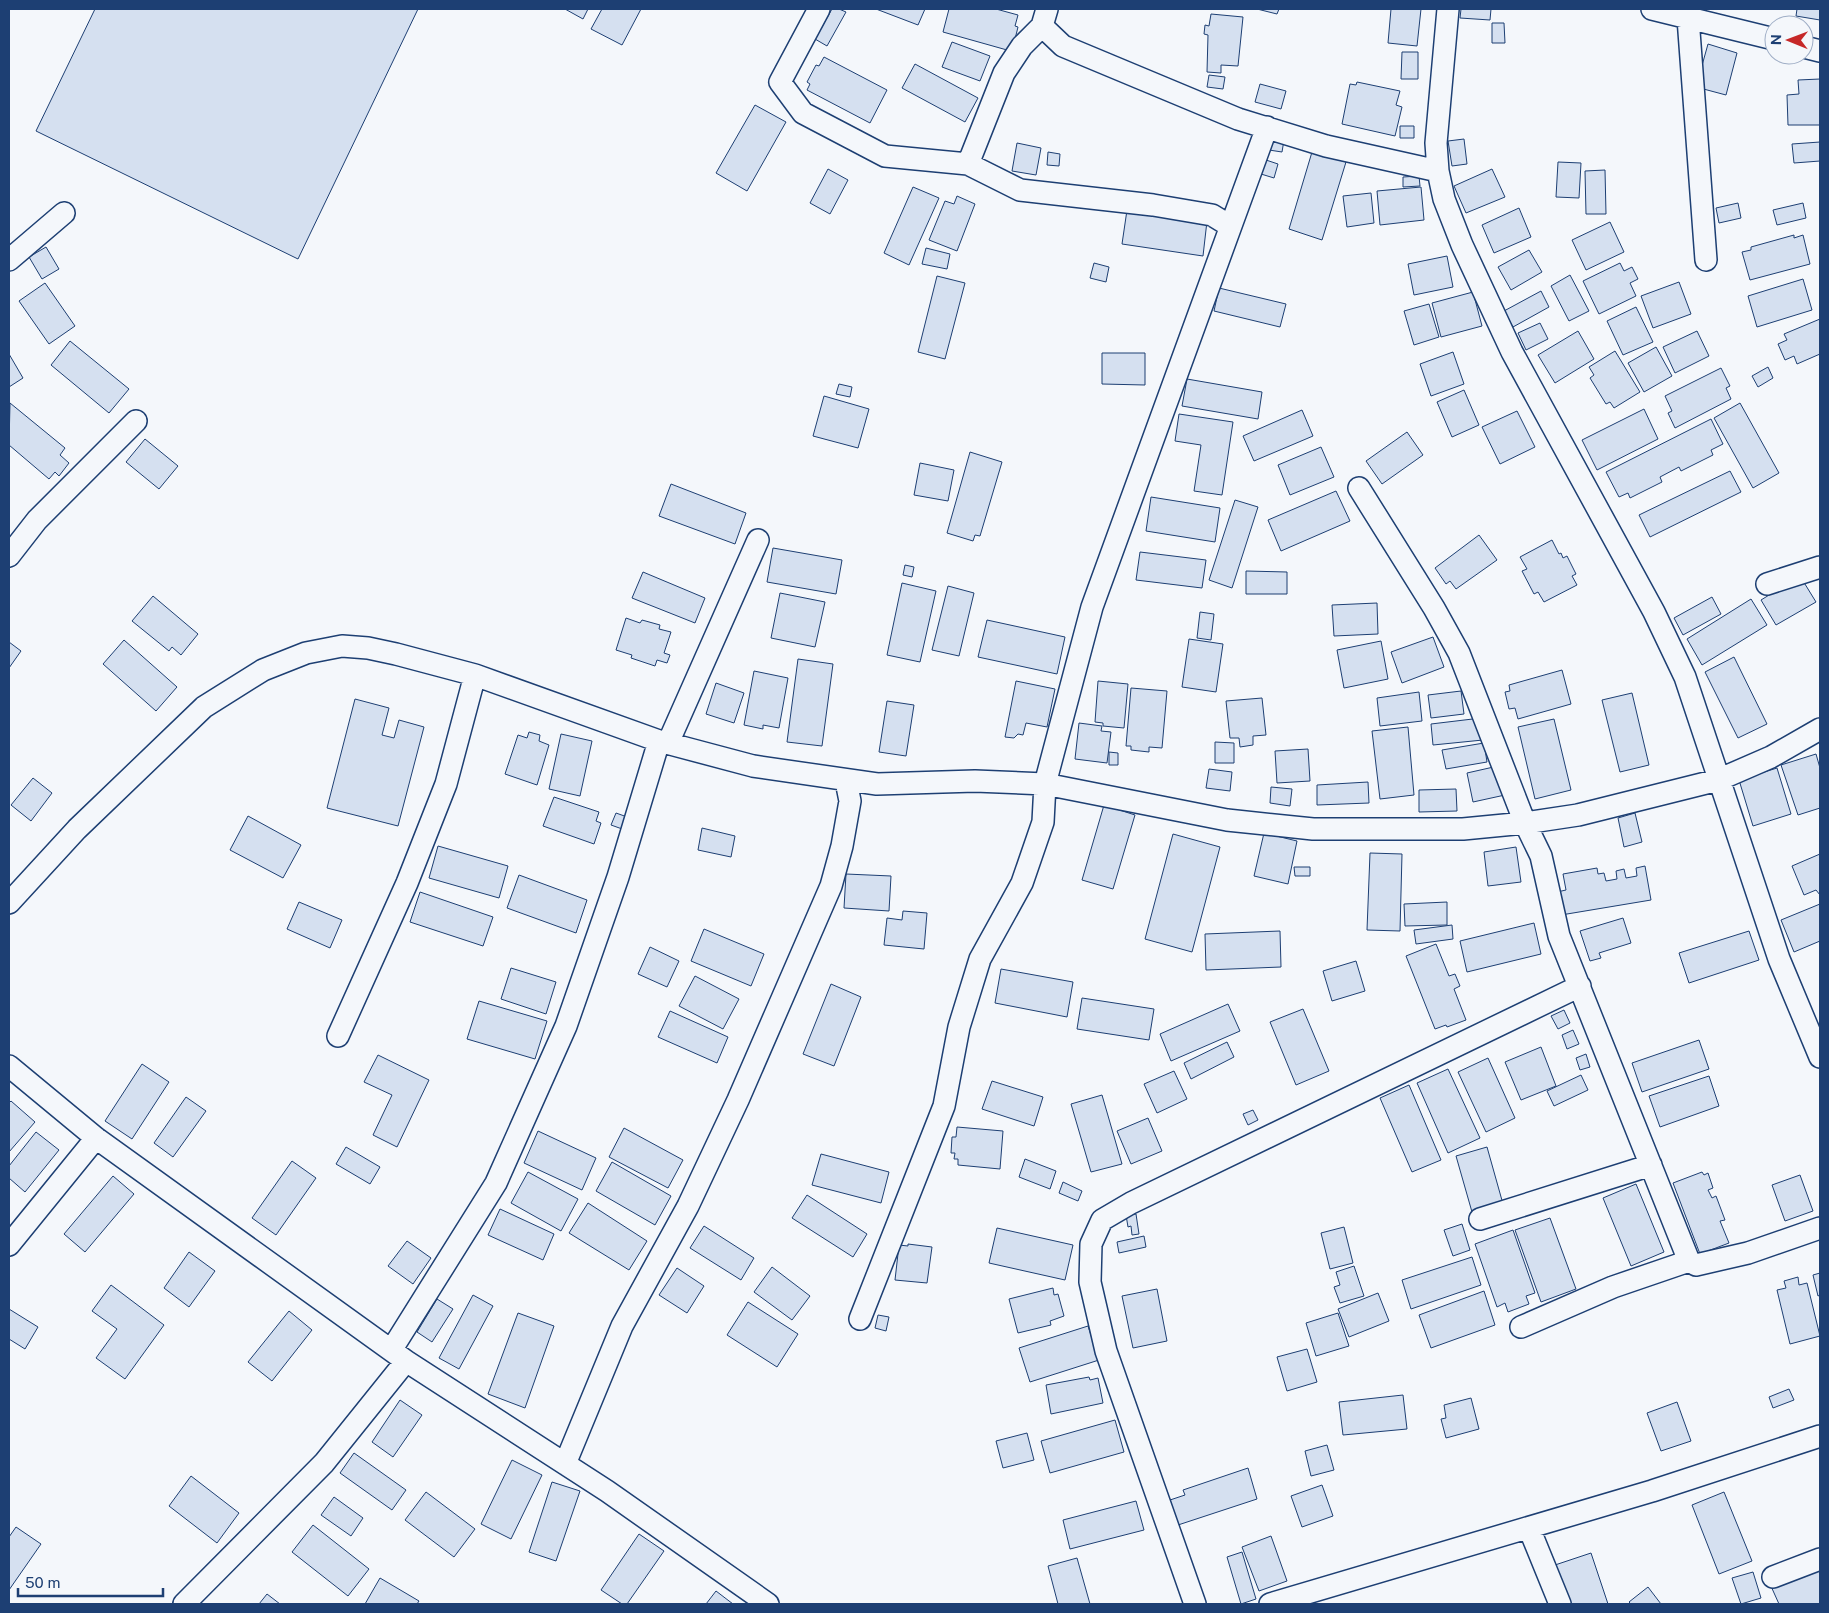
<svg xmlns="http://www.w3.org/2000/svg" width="1829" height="1613" font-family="'Public Sans',sans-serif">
<rect width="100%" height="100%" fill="#f4f7fb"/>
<path fill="#d5e0f0" stroke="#1d3f73" d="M95 9H418L298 259 36 131Z
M565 9H588L583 19Z
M602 9H641L622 45 591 29Z
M832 9H839L846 12 827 46 815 39Z
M876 9H925L918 25Z
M949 9H996L1018 15 1015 26 1018 27 1013 47 1009 46 1007 50 943 32Z
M1257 9H1279L1277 14Z
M1391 9H1421L1417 46 1388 43Z
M1461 9H1491L1490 20 1460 18Z
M1797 9H1820V20L1796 16Z
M1211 14 1243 17 1238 66 1221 65V73L1207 72 1208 35 1204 34 1205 25 1209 26Z
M1492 23H1504L1505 43H1492Z
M952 42 990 56 980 81 942 67Z
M1708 44 1737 53 1726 95 1696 87Z
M1402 52H1418V79H1401Z
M824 57 887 90 870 123 807 90 810 84 807 82 816 65 819 66Z
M915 64 978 98 965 122 902 88Z
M1209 75 1225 77 1223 89 1207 87Z
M1820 79V125H1788L1787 95 1799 94 1798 80Z
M1357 82 1400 91 1396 105 1402 107 1395 136 1342 124 1350 84 1356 85Z
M1260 84 1286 91 1281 109 1255 102Z
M755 105 786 122 747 191 716 173Z
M1400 126H1414V138H1400Z
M1271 138 1284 140 1282 152 1269 150Z
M1464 139 1467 164 1452 166 1448 141Z
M1820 142V161L1794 163 1792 144Z
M1017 143 1041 148 1036 175 1012 171Z
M1048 152 1060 154 1059 166 1047 165Z
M1312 152 1346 162 1322 240 1289 229Z
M1266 160 1278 164 1274 178 1261 174Z
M1558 162 1581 163 1579 198 1556 197Z
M828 169 848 180 830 214 810 203Z
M1492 169 1505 197 1466 213 1454 186Z
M1605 170 1606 214H1586L1585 171Z
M1419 176 1420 186 1403 187V177Z
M913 187 939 198 909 265 884 253Z
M1421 187 1424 220 1380 225 1377 191Z
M1371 193 1374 223 1347 227 1343 196Z
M957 196 975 204 957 251 929 240 945 201 954 204Z
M1738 203 1741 218 1719 223 1716 208Z
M1803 203 1806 218 1777 225 1773 210Z
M1519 208 1531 237 1494 253 1482 225Z
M1127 210 1207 221 1203 256 1122 244Z
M1610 222 1624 252 1586 270 1572 240Z
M1794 235V238L1803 235 1810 264 1750 280 1742 252 1751 250V247Z
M46 247 59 269 42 279 29 257Z
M926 248 950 254 947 269 922 264Z
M1529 250 1542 272 1511 290 1498 267Z
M1447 256 1453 287 1414 295 1408 264Z
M1094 263 1109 267 1106 282 1090 278Z
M1620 263 1624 271 1632 267 1638 279 1630 283 1636 296 1599 314 1583 281Z
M1570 275 1589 311 1569 321 1551 286Z
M937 276 965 283 945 359 918 352Z
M1803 279 1812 310 1757 327 1748 296Z
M1679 282 1691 314 1653 328 1641 296Z
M45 283 75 326 49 344 19 301Z
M1219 288 1286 304 1280 327 1214 311Z
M1541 291 1549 307 1513 327 1504 311Z
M1473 292 1482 326 1441 337 1432 303Z
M1429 304 1439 337 1414 345 1404 311Z
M1636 307 1653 342 1623 355 1607 321Z
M1820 319V354L1797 364 1794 356 1785 360 1778 344 1787 340 1784 334Z
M1540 323 1548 339 1526 350 1518 333Z
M1578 331 1594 359 1555 383 1538 355Z
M1697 331 1709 356 1675 373 1663 347Z
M70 341 129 389 109 413 51 365Z
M1656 347 1672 376 1644 392 1628 363Z
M1615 351 1640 392 1614 408 1610 402 1606 404 1590 378 1594 375 1589 367Z
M1453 352 1464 384 1431 396 1420 364Z
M1102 353H1145V385L1102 384Z
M9 354 23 378 9 387Z
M1768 367 1773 378 1758 387 1752 376Z
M1721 368 1730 386 1726 388 1731 399 1675 428 1668 413 1672 411 1665 396Z
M1187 379 1262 392 1258 419 1182 406Z
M839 384 852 387 850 397 836 394Z
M1464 390 1479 425 1452 437 1437 402Z
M824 396 869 409 858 448 813 436Z
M10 403 65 448 60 455 69 463 59 476 55 472 49 479 9 445Z
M1740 403 1779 473 1753 488 1714 418Z
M1644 409 1658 439 1597 470 1582 440Z
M1302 410 1313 436 1254 461 1243 436Z
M1517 411 1535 447 1500 464 1482 427Z
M1179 414 1233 422 1222 495 1194 491 1201 445 1175 441Z
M1711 419 1723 444 1711 450 1713 455 1681 471 1679 467 1660 477 1662 482 1630 498 1628 493 1619 497 1606 472Z
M1407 432 1423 455 1382 484 1366 461Z
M145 439 178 466 159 489 126 462Z
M1321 447 1334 477 1290 495 1278 465Z
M970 452 1002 462 980 536 975 535 973 541 947 533Z
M920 463 954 470 948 501 914 495Z
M1730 471 1741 492 1650 537 1639 515Z
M671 484 746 513 735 544 659 516Z
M1336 491 1350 521 1281 551 1268 520Z
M1151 497 1220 508 1215 542 1146 531Z
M1235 500 1258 507 1232 588 1209 580Z
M1479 535 1497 560 1456 589 1450 581 1446 584 1435 568Z
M1552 540 1559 554 1561 553 1563 558 1567 556 1576 574 1572 576 1577 585 1544 602 1538 592 1534 594 1522 571 1527 569 1520 557Z
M773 548 842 560 836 594 767 582Z
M1140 552 1206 560 1202 588 1136 580Z
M905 565 914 567 912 577 903 575Z
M1246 571 1287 572V594H1246Z
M643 572 705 598 695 623 632 598Z
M1800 576 1816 602 1776 625 1761 600Z
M902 583 936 591 920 662 887 655Z
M948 586 974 593 959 656 932 650Z
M780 593 825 602 815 647 771 638Z
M153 596 198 634 181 655 172 647 169 651 132 621Z
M1712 597 1721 614 1683 635 1674 618Z
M1751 599 1767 625 1702 665 1687 639Z
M1377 603 1378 634 1334 636 1332 605Z
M1200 612 1214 614 1211 640 1197 638Z
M626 618 640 623 642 620 660 625 659 629 671 632 664 653 670 655 667 663 657 660 655 666 631 658 632 655 616 650Z
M987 620 1065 637 1057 674 978 657Z
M1433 637 1444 667 1402 683 1391 652Z
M1189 639 1223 644 1216 692 1182 687Z
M124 640 177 687 156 711 103 664Z
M1381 641 1388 679 1344 688 1337 650Z
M9 642 21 651 9 668Z
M1734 657 1767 724 1738 738 1705 672Z
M798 659 833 664 822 746 787 742Z
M1562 670 1571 704 1518 719 1515 708 1509 709 1505 692 1510 691 1509 685Z
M754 671 788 678 779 728 763 725V729L744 725Z
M1016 681 1055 689 1047 727 1026 723 1023 735 1018 734 1014 738 1005 737Z
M1098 681 1128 684 1124 728 1103 726V723L1095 722Z
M716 683 744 693 734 723 706 714Z
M1131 688 1167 691 1162 748 1149 747V752L1131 750V746H1126Z
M1461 691 1464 714 1431 718 1428 695Z
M1419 692 1422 721 1380 726 1377 698Z
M1632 693 1649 765 1620 772 1602 700Z
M1262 698 1266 735 1253 736V745L1240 747 1239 738H1230L1226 701Z
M355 699 389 708 382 735 394 738 399 720 424 727 398 826 327 808Z
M887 701 914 705 906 756 879 752Z
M1481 718 1483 740 1433 745 1431 724Z
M1554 719 1571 790 1535 799 1518 727Z
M1079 723 1102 726 1101 731 1111 732 1107 763 1075 759Z
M1408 727 1414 795 1380 799 1372 731Z
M529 732 540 735 539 741 549 745 537 785 505 774 518 735 527 738Z
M561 734 592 741 580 796 549 789Z
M1215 742 1234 743V763H1215Z
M1484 743 1487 762 1446 769 1442 750Z
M1308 749 1310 781 1277 783 1275 751Z
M1109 752 1118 753V765H1109Z
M1816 754 1820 768V808L1798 815 1781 765Z
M1498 766 1505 795 1473 802 1467 773Z
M1777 768 1791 814 1753 826 1739 780Z
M1209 769 1232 772 1230 791 1206 788Z
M33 778 52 793 31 821 11 805Z
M1368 782 1369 803 1317 805V785Z
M1271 787 1292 789 1290 806 1270 803Z
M1456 789 1457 811 1419 812V790Z
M554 797 599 812 596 821 601 823 594 844 543 826Z
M1104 805 1135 815 1113 889 1082 880Z
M616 813 630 818 625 830 611 825Z
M1635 813 1642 842 1624 847 1618 818Z
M248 816 301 845 283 878 230 850Z
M702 828 735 836 731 857 698 850Z
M1264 833 1297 841 1288 884 1254 876Z
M1173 834 1220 847 1192 952 1145 939Z
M438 846 508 866 499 898 429 878Z
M1516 847 1521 882 1488 886 1484 852Z
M1370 853 1402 854 1400 931 1367 930Z
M1820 854V895L1816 890 1804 895 1792 866Z
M1645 866 1651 900 1561 915 1557 892 1566 890 1563 874 1597 868 1598 874 1604 873 1606 881 1617 879 1616 871 1624 869 1626 878 1637 876 1636 868Z
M1294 867H1310V876H1295Z
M846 874 891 876 889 911 844 908Z
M519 875 587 900 576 933 507 908Z
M420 892 493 917 483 946 410 922Z
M299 902 342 920 330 948 287 929Z
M1447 902V925L1405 926 1404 904Z
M1820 904V941L1794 952 1781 920Z
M903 911 927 913 924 949 884 945 887 918 902 920Z
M1623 918 1631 943 1599 953 1601 958 1590 961 1580 931Z
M1534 923 1541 954 1467 972 1460 941Z
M1452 925 1453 939 1416 944 1414 930Z
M704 929 764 954 751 986 691 961Z
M1280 931 1281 967 1206 970 1205 934Z
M1749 931 1759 960 1689 983 1679 953Z
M1436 944 1449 976 1455 974 1460 986 1454 989 1466 1020 1447 1027 1446 1025 1435 1029 1406 956Z
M650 947 679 961 667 987 638 974Z
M1356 961 1365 991 1332 1001 1323 971Z
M511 968 556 982 546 1014 501 999Z
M1001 969 1073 982 1067 1017 995 1003Z
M695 976 739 999 723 1029 679 1006Z
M831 984 861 997 834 1066 803 1054Z
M1082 998 1154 1009 1149 1040 1077 1029Z
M479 1001 547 1021 535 1059 467 1039Z
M1228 1004 1240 1031 1171 1061 1160 1034Z
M1303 1009 1329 1071 1296 1085 1270 1022Z
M1564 1010 1570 1023 1558 1029 1551 1016Z
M670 1011 728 1037 717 1063 658 1037Z
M1573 1030 1579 1044 1567 1049 1562 1035Z
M1699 1040 1709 1069 1642 1092 1632 1063Z
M1227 1042 1234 1057 1191 1079 1184 1063Z
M1541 1047 1556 1086 1521 1100 1505 1062Z
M1586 1054 1590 1067 1580 1070 1576 1058Z
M378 1055 429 1080 397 1147 373 1135 392 1095 364 1082Z
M1488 1058 1515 1118 1486 1132 1458 1072Z
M142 1064 169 1082 132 1139 105 1121Z
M1448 1069 1480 1138 1448 1153 1417 1083Z
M1174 1071 1187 1099 1157 1113 1144 1084Z
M1581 1075 1588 1090 1554 1106 1547 1091Z
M1709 1076 1719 1106 1660 1127 1649 1096Z
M992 1081 1043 1097 1034 1126 982 1109Z
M1409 1085 1441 1160 1412 1172 1380 1098Z
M1102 1095 1122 1164 1091 1172 1071 1104Z
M186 1097 206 1111 173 1157 154 1143Z
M11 1101 35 1122 9 1152V1103Z
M1253 1110 1258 1120 1248 1125 1243 1114Z
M1148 1118 1162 1151 1131 1164 1117 1131Z
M957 1127 1003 1131 1000 1169 958 1165V1159H954L955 1153H951L952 1137H956Z
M624 1128 683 1160 668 1188 609 1157Z
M538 1131 596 1158 582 1190 524 1163Z
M36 1132 59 1150 25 1192 9 1178V1166Z
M346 1147 380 1167 370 1184 336 1164Z
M1487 1147 1503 1204 1472 1212 1456 1156Z
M821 1154 889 1172 881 1203 812 1185Z
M1025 1159 1056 1171 1050 1189 1019 1177Z
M292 1161 316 1178 276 1235 252 1218Z
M612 1162 671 1196 655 1225 596 1191Z
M528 1172 578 1199 561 1231 511 1203Z
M1702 1172 1704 1175 1708 1173 1713 1188 1708 1190 1712 1198 1716 1196 1725 1220 1720 1221 1729 1243 1700 1254 1673 1183Z
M1800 1175 1813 1211 1785 1221 1772 1185Z
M113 1176 134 1194 85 1252 64 1234Z
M1063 1182 1082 1191 1078 1201 1059 1193Z
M1636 1184 1664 1252 1631 1266 1603 1198Z
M807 1195 867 1234 853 1257 792 1218Z
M588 1203 647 1241 629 1270 569 1233Z
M500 1209 554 1234 543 1260 488 1235Z
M1136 1214 1139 1234 1132 1235 1131 1226 1128 1227 1126 1215Z
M1550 1218 1576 1289 1541 1302 1515 1230Z
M1462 1224 1470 1250 1453 1256 1444 1230Z
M704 1226 754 1258 741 1280 690 1248Z
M1344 1227 1353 1263 1330 1269 1321 1233Z
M997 1228 1073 1245 1065 1280 989 1263Z
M1513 1230 1535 1293 1526 1296 1529 1304 1508 1312 1505 1303 1497 1307 1475 1244Z
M1144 1236 1146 1247 1119 1253 1117 1242Z
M407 1241 431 1258 413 1284 388 1266Z
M908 1244 932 1247 927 1283 895 1280 899 1245 908 1246Z
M189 1252 215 1271 189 1307 164 1288Z
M1472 1257 1481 1285 1411 1309 1402 1280Z
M1354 1266 1364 1296 1340 1303 1334 1287 1340 1285 1336 1272Z
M772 1267 810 1296 792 1320 754 1292Z
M677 1268 704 1286 687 1313 659 1295Z
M1820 1273V1295L1818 1296 1813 1275Z
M1798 1277 1799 1285 1807 1283 1820 1336 1790 1344 1777 1290 1786 1288 1784 1281Z
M111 1285 164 1325 125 1379 96 1358 117 1329 92 1311Z
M1053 1288 1054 1295 1058 1294 1064 1316 1050 1321 1051 1325 1018 1333 1009 1299Z
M1157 1289 1167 1341 1133 1348 1122 1296Z
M1484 1291 1495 1325 1431 1348 1419 1315Z
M1378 1293 1389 1321 1349 1337 1338 1309Z
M473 1295 493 1306 459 1369 439 1358Z
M437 1299 453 1309 432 1342 417 1332Z
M748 1302 798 1334 777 1367 727 1335Z
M9 1309 38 1327 25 1349 9 1339Z
M289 1311 312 1330 272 1381 248 1362Z
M518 1313 554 1326 525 1408 488 1394Z
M1338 1313 1349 1346 1316 1356 1306 1323Z
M878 1315 889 1317 886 1331 875 1328Z
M1088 1326 1099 1360 1030 1382 1019 1348Z
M1307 1349 1317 1382 1287 1391 1277 1357Z
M1089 1377 1090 1380 1098 1378 1103 1403 1051 1414 1046 1385Z
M1789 1389 1794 1400 1773 1408 1769 1397Z
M1403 1395 1407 1429 1343 1435 1339 1402Z
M1471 1398 1479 1429 1446 1438 1441 1419 1446 1418 1444 1405Z
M400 1400 422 1415 393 1457 372 1442Z
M1677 1402 1691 1441 1661 1451 1647 1413Z
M1115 1420 1124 1452 1050 1473 1041 1441Z
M1027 1433 1034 1460 1003 1468 996 1441Z
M1327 1445 1334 1470 1311 1476 1305 1451Z
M354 1453 406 1490 392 1510 340 1473Z
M512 1460 542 1475 511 1539 481 1524Z
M1248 1468 1257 1499 1178 1525 1170 1500 1185 1495 1183 1490Z
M191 1476 239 1513 217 1543 169 1506Z
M552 1482 580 1491 556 1561 529 1552Z
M1322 1485 1333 1516 1302 1527 1291 1496Z
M426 1492 475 1529 454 1557 405 1520Z
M1724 1492 1752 1561 1719 1574 1692 1505Z
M334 1497 363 1518 351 1536 321 1515Z
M1136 1501 1144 1530 1070 1549 1063 1520Z
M313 1525 369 1569 348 1596 292 1552Z
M16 1527 41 1544 9 1590V1537Z
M639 1534 664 1551 627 1604H622L601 1590Z
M1271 1536 1287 1581 1259 1591 1242 1547Z
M1242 1552 1256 1599 1241 1604 1227 1557Z
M1591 1553 1608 1604H1564L1552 1566Z
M1077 1558 1090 1604H1058L1048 1566Z
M1820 1566V1604H1779L1770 1584Z
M1753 1572 1761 1598 1741 1604 1732 1578Z
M380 1578 419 1601 417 1604H365Z
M1648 1587 1661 1604H1631L1629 1602Z
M716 1591 733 1604H706Z
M267 1594 280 1604H259Z"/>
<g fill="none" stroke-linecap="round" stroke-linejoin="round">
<defs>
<path id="minor" d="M819 9 780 82 803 113 885 156 968 164 1020 190 1153 205 1212 215 1230 226
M1047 9 1042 26 1063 46 1238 119 1326 146 1438 171
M1448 9 1436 143 1438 171 1444 199 1462 245 1512 352 1654 612 1685 677 1779 959 1820 1057
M1652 9 1774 39
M1688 18 1706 260
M1804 47 1820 51
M968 164 1004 73 1022 46 1042 26
M9 260 64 213
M1359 488 1434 608 1459 653 1525 823 1541 856 1559 936 1689 1261 1696 1265 1748 1253 1820 1228
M9 556 37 520 136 421
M1767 584 1820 567
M668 743 758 540
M9 903 77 829 204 707 263 670 306 653 342 646 368 648 396 654 475 675 659 741 753 766 877 784 975 781 1045 784 1227 820 1313 829H1463L1525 823 1578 815 1718 780 1771 757 1820 729
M338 1036 407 883 446 784 475 675
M9 1066 96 1138 406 1361 607 1491 768 1604
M1480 1219 1651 1165
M9 1245 96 1138
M860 1319 944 1106 959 1027 980 959 1022 883 1043 822 1045 784 1092 607 1267 127
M1521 1327 1613 1287 1689 1261
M392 1349 496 1183 566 1026 618 877 659 741
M565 1464 622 1326 688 1206 738 1100 831 886 842 846 850 801 846 781
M1529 1528 1560 1604
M1773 1577 1820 1559
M184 1604 324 1463 406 1361
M1195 1604 1106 1351 1090 1282 1091 1244 1102 1220 1131 1203 1580 986
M1270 1604 1652 1491 1820 1436"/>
</defs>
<use href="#minor" stroke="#1d3f73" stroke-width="24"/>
<use href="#minor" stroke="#f4f7fb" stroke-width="21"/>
</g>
<rect width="1829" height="1613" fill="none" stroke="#1d3f73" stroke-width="20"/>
<g transform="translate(1789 40) rotate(271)"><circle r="24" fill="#f4f7fb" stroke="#9eadc5"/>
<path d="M0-4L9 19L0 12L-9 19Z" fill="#c62828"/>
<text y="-8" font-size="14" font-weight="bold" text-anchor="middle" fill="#1d3f73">N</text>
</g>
<path d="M18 1588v8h145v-8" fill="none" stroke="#1d3f73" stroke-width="2.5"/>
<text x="25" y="1588" font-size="15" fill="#1d3f73" stroke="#f4f7fb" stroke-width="4" paint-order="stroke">50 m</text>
</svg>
